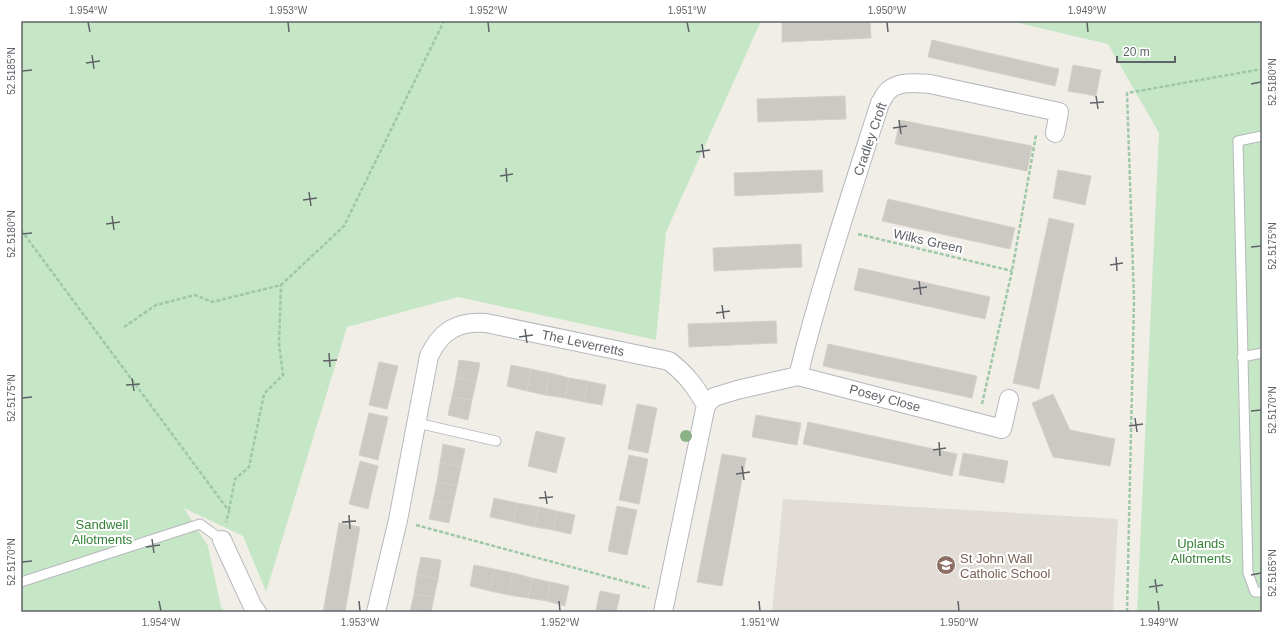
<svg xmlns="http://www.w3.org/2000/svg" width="1283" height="633" font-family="Helvetica,sans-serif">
<rect width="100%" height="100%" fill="#f1eee8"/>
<path fill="#e1ddd6" d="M783 499 1118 519 1113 612H772Z"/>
<path fill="#c6e7c5" d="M21 21H761L666 232 656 340 458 297 347 327 266 592 243 536 184 508 208 546 221 607 226 612H21Z
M1010 21H1262V612H1137L1159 133 1108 44Z"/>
<path fill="#ccc9c5" stroke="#d6d0c6" d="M782 21H870L871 38 782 42Z
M932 40 1059 69 1055 86 928 57Z
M1073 65 1101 70 1096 96 1068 91Z
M845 96 846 119 758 122 757 99Z
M900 120 1032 146 1027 171 895 144Z
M822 170 823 192 735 196 734 173Z
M1058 170 1091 176 1085 205 1053 198Z
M888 199 1015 228 1010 249 882 221Z
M1049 218 1074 224 1039 389 1013 383Z
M801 244 802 267 714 271 713 248Z
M859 268 990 297 985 319 854 290Z
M776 321 777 343 689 347 688 324Z
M828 344 977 376 972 398 823 366Z
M459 360 480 363 476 382 456 378Z
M379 362 398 366 387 409 369 405Z
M511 365 531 369 527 391 507 386Z
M531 369 550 373 545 395 527 391Z
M550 373 569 378 565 398 545 395Z
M456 378 476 382 472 400 452 397Z
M569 378 587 381 584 402 565 398Z
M587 381 606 385 602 405 584 402Z
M1053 394 1070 430 1115 439 1110 466 1053 457 1032 403Z
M452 397 472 400 468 420 448 415Z
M637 404 657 408 648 453 628 449Z
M369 413 388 417 378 460 359 455Z
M756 415 801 423 797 445 752 437Z
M808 422 957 454 952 476 803 444Z
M536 431 565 438 556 473 528 466Z
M443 444 465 449 461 467 440 463Z
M963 453 1008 461 1004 483 959 475Z
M722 454 746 458 722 586 697 582Z
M629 455 648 459 639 504 619 500Z
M360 461 378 466 368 509 349 504Z
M440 463 461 467 457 486 437 482Z
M437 482 457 486 453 504 433 501Z
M494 498 517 503 513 522 490 517Z
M433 501 453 504 449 523 429 519Z
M517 503 539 507 535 527 513 522Z
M617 506 637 510 627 555 608 551Z
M539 507 557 511 553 530 535 527Z
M557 511 575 515 571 534 553 530Z
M339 523 360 527 345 612H323Z
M421 557 441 560 438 579 417 575Z
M474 565 494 569 490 591 470 586Z
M494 569 513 573 509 595 490 591Z
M513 573 532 578 528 598 509 595Z
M417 575 438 579 434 597 414 594Z
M532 578 550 582 547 601 528 598Z
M550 582 569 586 565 606 547 601Z
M600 591 620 595 616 612 596 610Z
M414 594 434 597 431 612H410Z"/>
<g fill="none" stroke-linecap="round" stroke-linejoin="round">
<defs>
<path id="lane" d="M1262 136 1238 141 1248 573 1255 592H1262
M1242 357 1262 353
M417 423 496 441
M21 582 200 524 222 540"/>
<path id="street" d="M798 376C821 284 851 194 880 103 883 99 885 93 889 90 899 81 917 83 930 84L1059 112 1055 133
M222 540 253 607 257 612
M376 612 398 520 429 356C441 331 457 321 486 323L669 361C687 375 694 385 706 405
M663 612 706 405 714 397 737 390 798 376 1002 429 1009 399"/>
</defs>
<use href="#lane" stroke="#b5b8bc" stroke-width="11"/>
<use href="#street" stroke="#b5b8bc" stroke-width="20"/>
<path stroke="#9ec8a8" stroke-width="2.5" stroke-dasharray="4 2" stroke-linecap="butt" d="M21 230 229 511 226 522
M858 234 1012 271
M124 327 156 305 195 295 212 302 281 285 344 226 444 21
M982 404 1012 271 1036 135
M229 510 235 479 249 467 264 394 283 375 279 344 281 285
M416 525 649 588
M1127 612 1134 300 1127 93 1262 69"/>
<use href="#lane" stroke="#fff" stroke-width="9"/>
<use href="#street" stroke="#fff" stroke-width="18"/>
</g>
<circle fill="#8ab286" cx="686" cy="436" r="6"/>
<path fill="none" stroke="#5f6368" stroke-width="1.5" d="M88 22 90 32M288 22 289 32M488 22 489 32M687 22 689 32M887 22 888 32M1087 22 1088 32M92 55 94 69M86 63 100 61M22 71 32 70M1251 84 1261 82M1096 96 1098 109M1090 103 1104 102M899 120 901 134M893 128 907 126M702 144 704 158M696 152 710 150M506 168 507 182M500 176 513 174M309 192 311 206M303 200 317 198M112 216 114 230M106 224 120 222M22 234 32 233M1251 247 1261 246M1116 257 1117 271M1110 265 1123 263M919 281 921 295M913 289 927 287M722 305 724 319M716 313 730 311M525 329 527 343M519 337 533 335M329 353 330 367M323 361 337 360M132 378 134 391M126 385 140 384M22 398 32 397M1251 411 1261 410M1135 418 1137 432M1129 426 1143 424M939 442 940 456M933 450 946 448M742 466 744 480M736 474 750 472M545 491 547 504M539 498 553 497M349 515 350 529M342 522 356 521M152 539 154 553M146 547 160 545M22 562 32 561M1251 575 1261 573M1155 579 1157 593M1149 587 1163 585M159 601 161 611M359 601 360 611M559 601 560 611M759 601 760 611M958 601 959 611M1158 601 1159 611"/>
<defs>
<symbol id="school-disc" viewBox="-11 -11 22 22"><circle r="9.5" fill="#8d6e63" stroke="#fff"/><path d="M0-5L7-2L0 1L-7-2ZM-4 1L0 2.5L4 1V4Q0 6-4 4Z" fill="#fff"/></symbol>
</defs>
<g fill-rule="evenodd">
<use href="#school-disc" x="935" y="554" width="22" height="22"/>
</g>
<g text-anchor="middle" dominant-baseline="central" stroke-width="4" stroke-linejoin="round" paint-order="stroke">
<g font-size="13" fill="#5f6368" stroke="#fff">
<text transform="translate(870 139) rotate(-71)">Cradley Croft</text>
<text transform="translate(928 241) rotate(13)">Wilks Green</text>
<text transform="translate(583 343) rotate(12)">The Leverretts</text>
<text transform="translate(885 398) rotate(15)">Posey Close</text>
</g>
<g font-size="13" fill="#358136" stroke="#fff">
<text x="102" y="524">Sandwell<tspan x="102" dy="15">Allotments</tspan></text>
<text x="1201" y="543">Uplands<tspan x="1201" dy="15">Allotments</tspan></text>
</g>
<g font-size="13" fill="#785e54" stroke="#fff" text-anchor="start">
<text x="960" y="558">St John Wall<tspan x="960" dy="15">Catholic School</tspan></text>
</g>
</g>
<rect width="1283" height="633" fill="none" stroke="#ffffff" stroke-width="44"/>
<path d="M1117 56v6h58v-6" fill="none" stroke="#5f6368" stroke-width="2"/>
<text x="1123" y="56" font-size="12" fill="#5f6368" stroke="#ffffff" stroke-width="3" paint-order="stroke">20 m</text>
<rect x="22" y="22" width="1239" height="589" fill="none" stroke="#5f6368" stroke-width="1.5"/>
<g font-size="10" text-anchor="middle" fill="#5f6368">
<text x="88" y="14">1.954°W</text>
<text x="288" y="14">1.953°W</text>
<text x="488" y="14">1.952°W</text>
<text x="687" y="14">1.951°W</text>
<text x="887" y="14">1.950°W</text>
<text x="1087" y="14">1.949°W</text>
<text transform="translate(11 71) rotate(-90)" y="4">52.5185°N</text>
<text transform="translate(1272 82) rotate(-90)" y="4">52.5180°N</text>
<text transform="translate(11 234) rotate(-90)" y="4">52.5180°N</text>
<text transform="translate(1272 246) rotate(-90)" y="4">52.5175°N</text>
<text transform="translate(11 398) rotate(-90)" y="4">52.5175°N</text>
<text transform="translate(1272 410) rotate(-90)" y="4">52.5170°N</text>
<text transform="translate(11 562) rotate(-90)" y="4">52.5170°N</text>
<text transform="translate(1272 573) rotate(-90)" y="4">52.5165°N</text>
<text x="161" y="626">1.954°W</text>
<text x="360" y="626">1.953°W</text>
<text x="560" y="626">1.952°W</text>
<text x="760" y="626">1.951°W</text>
<text x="959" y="626">1.950°W</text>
<text x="1159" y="626">1.949°W</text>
</g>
</svg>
